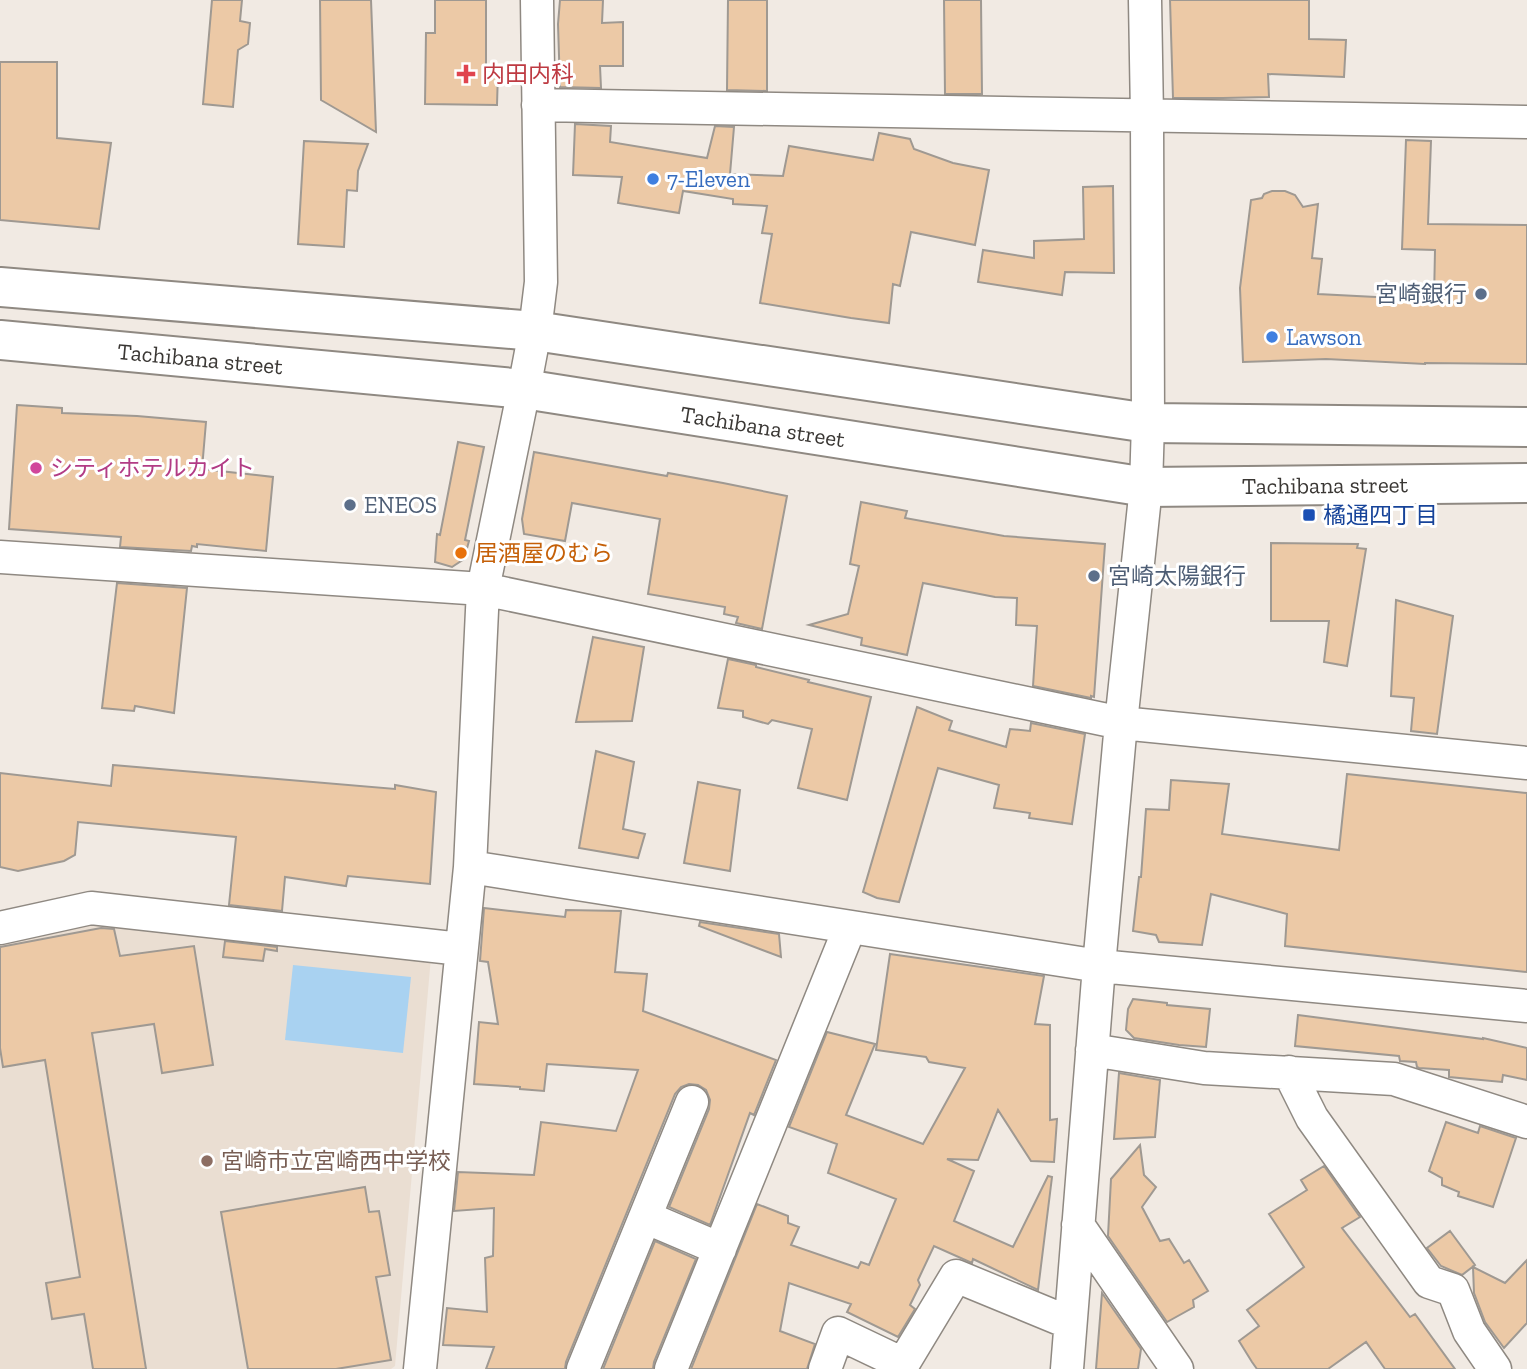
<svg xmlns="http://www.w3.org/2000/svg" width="1527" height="1369" font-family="'Zilla Slab','Noto Sans JP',serif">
<rect width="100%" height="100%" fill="#f1eae3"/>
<path fill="#eaded2" d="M90 919 431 957 395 1366 391 1369H0V939Z"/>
<path fill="#a9d2f1" d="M293 965 411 977 403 1053 285 1040Z"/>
<path fill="#ecc9a6" stroke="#9f9992" stroke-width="2" d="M212 0H242L240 21 250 23 248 44 238 50 233 107 203 104Z
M320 0H371L376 132 321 100Z
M435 0H486V71H498L497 105 425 104 426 33H435Z
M560 0H603L602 23 623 22V66H600L601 88 560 87 558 24Z
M728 0H767V91L727 90Z
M944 0H981L982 94H945Z
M1170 0H1309V39L1346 40 1344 77 1268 74 1269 97 1223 98H1173Z
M0 62H57V138L111 143 99 229 0 220Z
M575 124 611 126 610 142 707 158 715 126 734 127 730 174 783 176 789 146 873 160 879 133 910 139 914 149 953 163 989 170 975 245 911 232 900 286 893 284 889 323 851 318 760 303 772 234 762 233 767 206 733 204V199L683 191 679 213 618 203 622 177 573 175Z
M1406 140 1431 141 1428 224 1527 225V364L1425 363V364L1326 359 1243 362 1240 288 1251 200 1262 198 1264 194 1272 191H1285L1295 195 1303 207 1318 204 1312 258 1322 259 1318 294 1434 300 1435 250 1402 249Z
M304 141 368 144 358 171 357 191 347 190 344 247 298 244Z
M1113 186 1114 273 1065 272 1062 295 978 282 983 250 1034 258V241L1084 239 1083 187Z
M17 405 62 408V413L137 416 206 422 202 469 273 477 266 551 197 544V547L192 546 191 551 120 547 121 537 9 529Z
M458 442 484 447 465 540 469 541 464 559 452 567 435 562 437 534 440 535Z
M534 452 667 476 668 473 723 483 787 496 762 629 736 623 738 617 724 614 725 607 648 594 660 519 572 503 565 541 524 534 522 519Z
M861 502 907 511 905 518 1004 536 1105 544 1094 697 1091 696V698L1033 686 1037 626 1016 625 1017 598 995 597 923 583 907 655 861 645 862 638 809 625 848 614 859 566 850 564Z
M1271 543 1358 544 1357 548 1366 549 1347 666 1324 662 1329 621H1271Z
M117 583 187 588 174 713 135 706 134 711 102 708Z
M1396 600 1453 616 1437 734 1411 731 1414 698 1391 696Z
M593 637 644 647 632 721 576 722Z
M728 659 756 665V667L809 680 808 682 871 697 847 800 798 788 812 729 772 720 768 724 743 717V711L718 708Z
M917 707 952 721 949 730 1006 747 1010 729 1030 731 1031 723 1085 734 1072 824 1029 818 1030 813 994 808 999 785 938 768 899 902 877 898 863 892Z
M596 751 634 762 623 829 645 834 638 858 579 848Z
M113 765 395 789V785L436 792 430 884 348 876 346 886 285 877 282 911 229 905 236 837 78 822 75 855 64 861 18 871 0 867V773L111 786Z
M1347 774 1527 793V972L1285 946 1287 914 1211 894 1202 945 1159 942 1156 935 1133 931 1139 877H1141L1146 809 1169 810 1171 780 1229 784 1222 834 1339 850Z
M698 782 740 790 730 871 684 863Z
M484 908 565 917 566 910 621 911 615 972 647 974 643 1011 776 1060 754 1115 750 1113 710 1225 669 1207 709 1109 710 1100 706 1090 698 1085 689 1084 681 1087 675 1094 566 1362 565 1369H486L494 1347 443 1345 447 1308 487 1312 485 1258 493 1256 494 1208 454 1211 458 1172 534 1175 541 1122 616 1131 638 1070 547 1064 544 1091 520 1089V1087L474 1084 479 1022 498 1024 488 962 480 961Z
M700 922 779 934 781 957 699 926Z
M101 928 114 929 120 956 194 946 213 1065 162 1073 154 1024 92 1033 146 1369H93L84 1314 52 1319 46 1283 80 1277 45 1060 3 1067 0 1048V947Z
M225 941 277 947V951L265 949 263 961 223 957Z
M890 954 1044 976 1035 1024 1050 1025V1120L1057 1119 1054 1162 1031 1161 998 1110 978 1160 947 1159 974 1171 954 1221 1013 1247 1048 1176 1052 1177 1038 1290 973 1259 972 1263 934 1246 918 1280 920 1285 910 1305 915 1309 898 1337 847 1312 851 1304 789 1283 780 1331 815 1344 807 1369H691L757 1204 788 1216V1223L799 1227 791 1245 858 1268 861 1262 869 1265 896 1199 828 1173 837 1144 789 1127 827 1032 875 1044 846 1115 923 1144 965 1068 929 1062 926 1057 876 1050Z
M1133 999 1167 1003V1005L1210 1009 1206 1047 1179 1045 1134 1038 1126 1030 1128 1009Z
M1298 1015 1483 1039V1038L1527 1048V1080L1503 1075 1502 1082 1449 1077V1070L1419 1068 1417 1067 1416 1062 1400 1061 1399 1056 1295 1046Z
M1119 1073 1160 1080 1155 1137 1114 1139Z
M1446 1122 1478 1133 1480 1126 1516 1138 1493 1207 1458 1196 1459 1192 1442 1185V1178L1429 1171Z
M1140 1145 1144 1175 1156 1187 1142 1207 1160 1241 1169 1239 1184 1263 1189 1260 1208 1291 1193 1300 1194 1307 1167 1322 1108 1236 1111 1179Z
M1324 1166 1360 1217 1342 1228 1410 1317 1415 1314 1455 1369H1385L1366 1342 1328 1369H1257L1252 1362 1239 1341 1259 1326 1247 1310 1304 1267 1269 1214 1307 1190 1301 1180Z
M365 1187 369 1212 379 1211 390 1275 376 1277 391 1360 336 1369H248L221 1212Z
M1450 1231 1475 1265 1462 1275 1441 1266 1427 1248Z
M655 1241 696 1259 654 1362 653 1369H603Z
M1527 1260V1323L1504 1348 1485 1322 1474 1293 1473 1267 1505 1283Z
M1102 1293 1141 1349 1138 1369H1096Z"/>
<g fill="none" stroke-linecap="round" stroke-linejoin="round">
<defs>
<path id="minor" d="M538 105 1527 122
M0 557 483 589 1121 723 1527 763
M470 867 1099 966 1527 1006
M0 928 91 908 461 949
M1092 1050 1204 1068 1394 1079 1527 1122
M1289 1072 1312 1118 1429 1282 1453 1290 1469 1331 1495 1369
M645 1217 720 1249
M1078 1225 1177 1369
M420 1369 470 867 483 589 524 389 535 331 541 282 537 0
M583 1369 692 1102
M671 1369 850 927
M825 1369 838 1333 903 1364 956 1276 1070 1323
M1067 1369 1099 966 1121 723 1146 487 1148 423 1147 116 1145 0"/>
<g id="highway">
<path d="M0 287 535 331 1148 423 1527 427"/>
<path id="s1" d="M0 340 524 389 1146 487 1527 483"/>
</g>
</defs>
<use href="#minor" stroke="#8f8982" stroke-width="35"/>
<use href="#highway" stroke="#8f8982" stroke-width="42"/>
<use href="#minor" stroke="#fff" stroke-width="32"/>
<use href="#highway" stroke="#fff" stroke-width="38"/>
</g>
<path fill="#e0444e" stroke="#fff" stroke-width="2.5" d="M462.5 63.5h7v7h7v7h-7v7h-7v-7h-7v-7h7z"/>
<g fill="#3f7fe0" stroke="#fff" stroke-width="2.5">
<circle cx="653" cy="179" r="7"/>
<circle cx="1272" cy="337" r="7"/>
</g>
<g fill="#5c6f8a" stroke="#fff" stroke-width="2.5">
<circle cx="1481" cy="294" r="7"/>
<circle cx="350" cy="505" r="7"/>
<circle cx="1094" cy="576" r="7"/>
</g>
<circle fill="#d1479c" stroke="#fff" stroke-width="2.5" cx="36" cy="468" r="7"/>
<rect fill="#1a4fb4" stroke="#fff" stroke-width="2.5" x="1302" y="508" width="14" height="14" rx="3.5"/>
<circle fill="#e8710a" stroke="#fff" stroke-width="2.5" cx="461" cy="553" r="7"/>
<circle fill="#8d6e63" stroke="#fff" stroke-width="2.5" cx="207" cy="1161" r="7"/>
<g text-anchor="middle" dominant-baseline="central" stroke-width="6" stroke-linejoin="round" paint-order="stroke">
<g font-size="23" fill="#be3a42" stroke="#fff" text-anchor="start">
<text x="482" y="74">内田内科</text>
</g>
<g font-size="23" fill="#366cbe" stroke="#fff" text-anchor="start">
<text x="667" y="179">7-Eleven</text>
<text x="1286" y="337">Lawson</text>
</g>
<g font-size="23" fill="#4e5e75" stroke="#fff" text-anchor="start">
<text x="1467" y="294" text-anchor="end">宮崎銀行</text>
<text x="364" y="505">ENEOS</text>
<text x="1108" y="576">宮崎太陽銀行</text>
</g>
<g font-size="23" fill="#3a3734" stroke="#fff">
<text stroke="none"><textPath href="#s1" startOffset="201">Tachibana street</textPath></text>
<text stroke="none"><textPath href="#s1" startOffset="768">Tachibana street</textPath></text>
<text stroke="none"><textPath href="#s1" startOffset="1335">Tachibana street</textPath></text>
</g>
<g font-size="23" fill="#b23c85" stroke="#fff" text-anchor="start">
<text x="50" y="468">シティホテルカイト</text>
</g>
<g font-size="23" fill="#164399" stroke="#fff" text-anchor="start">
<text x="1323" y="515">橘通四丁目</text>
</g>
<g font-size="23" fill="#c56008" stroke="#fff" text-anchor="start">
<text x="475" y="553">居酒屋のむら</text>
</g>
<g font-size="23" fill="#785e54" stroke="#fff" text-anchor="start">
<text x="221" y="1161">宮崎市立宮崎西中学校</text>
</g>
</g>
</svg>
